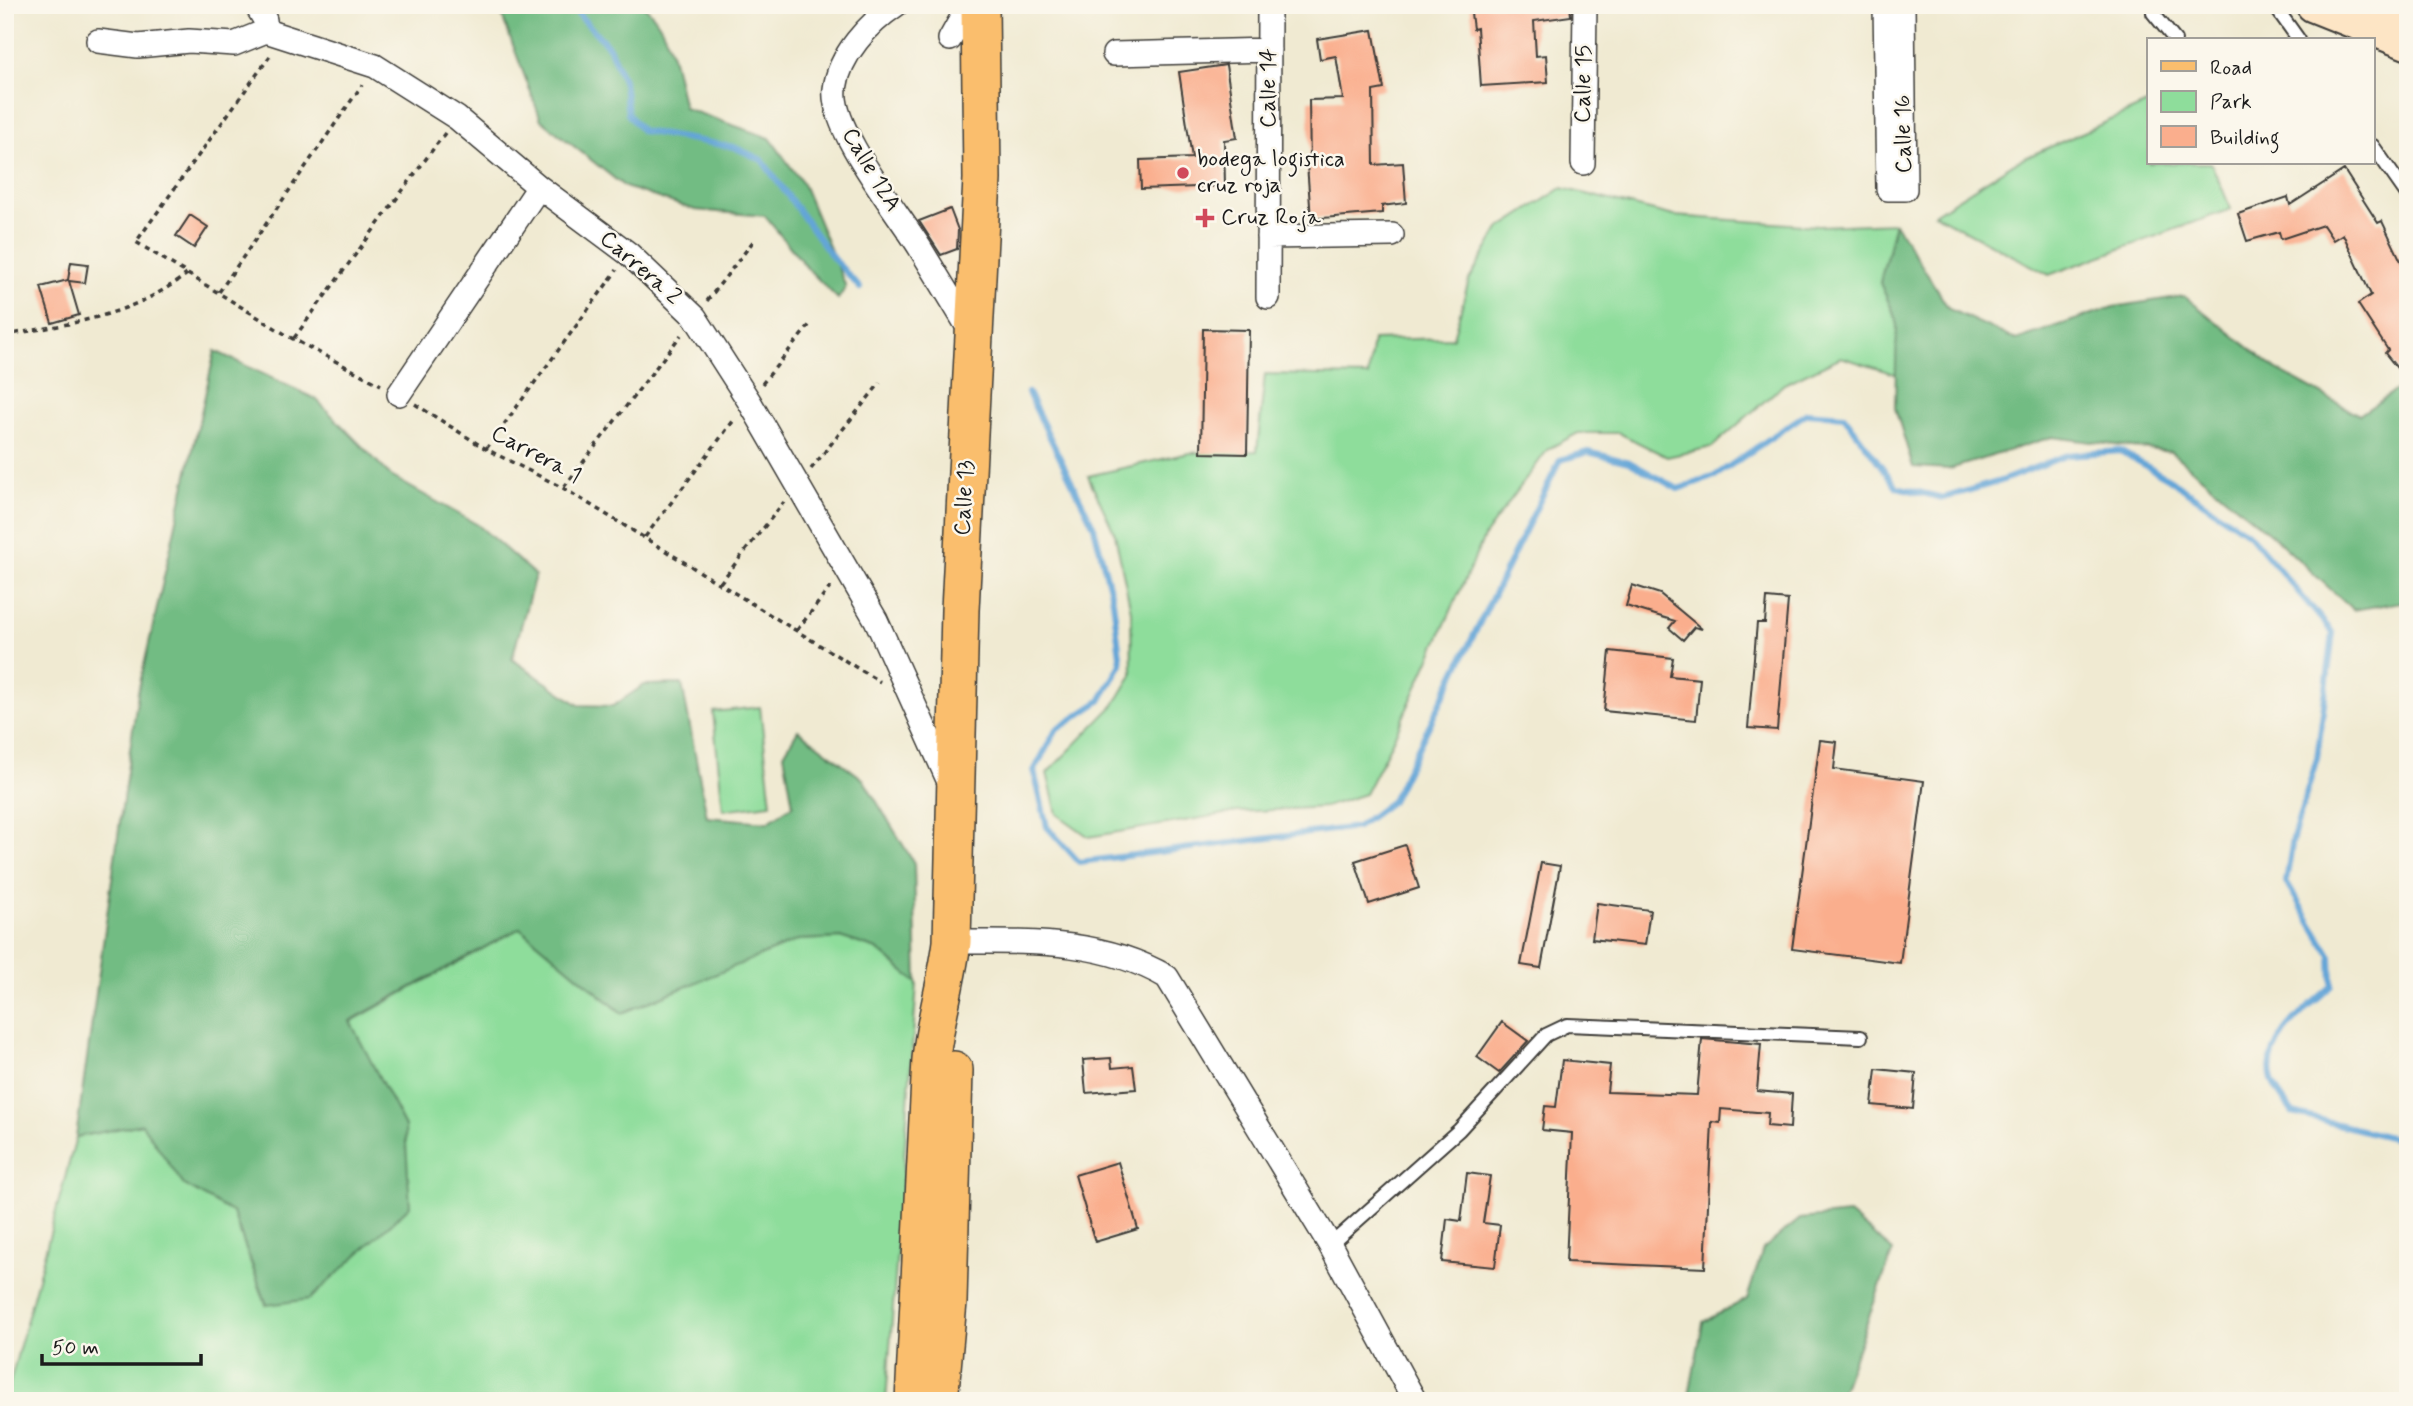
<svg xmlns="http://www.w3.org/2000/svg" width="2413" height="1406" font-family="Mynerve,sans-serif">
<rect width="100%" height="100%" fill="#fbf7ec"/>
<filter id="ink" filterUnits="userSpaceOnUse"><feTurbulence type="fractalNoise" baseFrequency=".0143" numOctaves="2"/><feDisplacementMap in="SourceGraphic" scale="14" xChannelSelector="R" yChannelSelector="G"/><feConvolveMatrix kernelMatrix="1 2 1 2 8 2 1 2 1" color-interpolation-filters="sRGB"/></filter>
<filter id="wash" filterUnits="userSpaceOnUse"><feTurbulence type="fractalNoise" baseFrequency=".00686" numOctaves="4" result="noise"/><feDisplacementMap in="SourceGraphic" scale="28" xChannelSelector="R" yChannelSelector="G"/><feGaussianBlur stdDeviation="1.57" result="paint"/><feColorMatrix in="noise" values="0 0 0 0 0 0 0 0 0 0 0 0 0 0 0 0 0 1.4 0 .05"/><feComposite in="paint" operator="in"/></filter>
<g filter="url(#wash)">
<rect width="100%" height="100%" fill="#f0ead2"/>
<path fill="#8edd9b" stroke="#557c5c" stroke-width="2" d="M2149 103V163H2211L2231 209 2049 275 1934 214 2016 162Z
M1562 188 1674 216 1818 226 1895 223 1880 283 1897 320 1898 375 1841 357 1784 384 1712 447 1667 457 1619 433H1578L1548 449 1485 535 1393 740 1365 794 1325 807 1237 812 1089 837 1057 814 1047 773 1114 705 1132 675 1131 611 1115 534 1088 476 1189 453 1257 451 1265 374 1368 376 1373 340 1453 338 1469 280 1499 229Z
M760 707 771 804 723 810 713 712Z
M520 928 622 1013 798 940 843 938 877 949 917 983 886 1401H5L76 1137 142 1124 183 1184 233 1213 266 1305 405 1127 350 1022Z"/>
<path fill="#72bc83" stroke="#476c50" stroke-width="2" d="M498 5H642C671 25 676 75 684 108L770 138 803 184 846 287 838 299 807 268 765 216 695 210 625 187 541 120Z
M1895 223 1949 309 2016 340 2113 307 2184 296 2277 370 2359 415 2408 382V601L2353 610 2275 538 2171 452 2052 437 1950 469 1913 467 1895 408 1897 320 1880 283Z
M215 351 316 399 391 476 478 525 535 575 512 659 579 705 613 706 644 685 682 684 707 817 767 822 793 805 784 754 798 730 863 779 914 863 917 983 877 949 843 938 798 940 622 1013 520 928 350 1021 405 1127 410 1206 310 1299 267 1305 233 1213 183 1184 142 1124 76 1137 138 692Z
M1849 1214 1893 1251 1838 1401H1688L1703 1322 1747 1299 1763 1249 1800 1219Z"/>
<g fill="none" stroke-linecap="round" stroke-linejoin="round">
<path stroke="#63a5d7" stroke-width="6" d="M570 5 609 47 624 83 628 114 642 131 734 147 762 160 833 258 860 288
M1028 393 1094 527 1113 601 1121 664 1100 701 1056 730 1034 771 1047 827 1079 862 1357 827 1392 801 1560 460 1588 452 1629 462 1678 489 1715 476 1807 413 1844 416 1897 487 1943 498 2001 481 2067 455 2120 451 2169 479 2249 534 2333 633 2317 758 2293 838 2286 882 2331 956 2332 986C2307 1008 2261 1042 2272 1080 2275 1091 2287 1104 2293 1113L2397 1139 2408 1146"/>
</g>
<g id="blocks">
<path fill="#faae8d" d="M1470 5H1570L1571 16 1534 21 1536 56 1546 55 1548 82 1481 86 1477 28 1473 29Z
M1373 30 1384 89 1373 91 1374 165 1403 163 1406 203 1382 206V213L1311 219 1307 164H1310L1309 100 1343 99 1336 56 1320 59 1317 39Z
M1226 65 1237 138 1224 140 1225 186 1141 189 1140 160 1192 158 1179 72Z
M2344 170 2378 223 2382 221 2408 276V382L2385 353 2388 350 2358 304 2371 295 2343 234 2333 240 2323 225 2281 239 2279 232 2247 241 2238 214 2288 197 2290 205Z
M950 209 958 230 957 249 941 255 919 221Z
M190 215 208 227 194 248 176 236Z
M71 262 88 264 85 283 69 281 79 315 52 323 41 287 68 280Z
M1203 329 1249 330 1247 454 1201 453Z
M1632 585 1660 594 1702 629 1694 627 1683 640 1669 628 1675 621 1626 606Z
M1767 598 1788 600 1777 730 1748 728 1757 623H1765Z
M1610 651 1673 658 1670 676 1700 679 1696 720 1604 711Z
M1820 740 1837 742 1834 769 1924 781 1900 963 1792 949Z
M1405 845 1419 888 1369 904 1355 861Z
M1541 863 1560 866 1541 968 1521 965Z
M1597 903 1650 910 1645 945 1592 939Z
M1502 1022 1528 1041 1499 1073 1477 1057Z
M1702 1039 1761 1044 1757 1091 1792 1094 1790 1128 1767 1126 1768 1113 1721 1109 1720 1123 1712 1122 1705 1268 1566 1262 1572 1133 1542 1130 1545 1106 1556 1107 1562 1060 1610 1065 1607 1092 1697 1095Z
M1111 1058 1112 1068 1133 1066 1136 1089 1086 1093 1083 1060Z
M1876 1069 1916 1073 1913 1109 1872 1105Z
M1118 1162 1138 1229 1095 1242 1075 1175Z
M1467 1173 1490 1176 1483 1223 1500 1225 1495 1267 1442 1262 1447 1219 1461 1221Z"/>
</g>
</g>
<g filter="url(#ink)">
<use href="#blocks" fill-opacity="0" stroke="#3c3b37" stroke-width="2"/>
<g fill="none" stroke-linecap="round" stroke-linejoin="round">
<defs>
<path id="lane" d="M2153 5V13L2175 40
M2274 5 2299 40
M2373 146 2408 196
M1330 1245 1459 1130 1546 1035 1567 1025 1861 1037"/>
<path id="street" d="M256 5 265 20 266 31
M896 5C869 23 839 55 835 89 830 129 898 212 920 248 937 276 955 305 972 334
M1885 5 1888 189H1905L1903 5
M950 39 969 5
M98 41 138 46 189 41 234 44 266 31 375 66 457 118 539 187 629 254 695 317 749 401 876 620 950 784
M1114 54 1269 50
M1583 163 1585 5
M1268 237 1392 235
M1268 297 1269 5
M399 394 539 187
M952 942C1026 942 1100 938 1167 977L1330 1245 1415 1401"/>
<path id="secondary" d="M2313 5 2408 43
M2381 5 2408 16"/>
<path id="primary" d="M914 1401 931 1059C935 1019 947 982 952 942L960 610 982 179 980 5
M939 1401 948 1302 954 1070"/>
</defs>
<use href="#lane" stroke="#3c3b37" stroke-width="16"/>
<use href="#street" stroke="#3c3b37" stroke-width="26"/>
<use href="#secondary" stroke="#3c3b37" stroke-width="37"/>
<use href="#primary" stroke="#3c3b37" stroke-width="40"/>
<path stroke="#3c3b37" stroke-width="3.5" stroke-dasharray="5 5" stroke-linecap="butt" d="M270 56 136 242 293 339 381 385
M219 292 362 85
M707 301 755 239
M5 335C72 324 132 316 187 274
M294 338 445 133
M762 384 811 323
M415 404 486 449 563 488 880 682
M486 449 617 270
M811 469 880 383
M564 487 681 335
M645 537 734 420
M720 583 784 502
M797 630 832 585"/>
<use href="#lane" stroke="#fff" stroke-width="12"/>
<use href="#street" stroke="#fff" stroke-width="23"/>
<use href="#secondary" stroke="#fde5c5" stroke-width="33"/>
<use href="#primary" stroke="#fabe6d" stroke-width="37"/>
</g>
</g>
<g fill="#d1495b" stroke="#fbf7ec" stroke-width="2.5">
<circle cx="1183" cy="173" r="7"/>
<path d="M1201.5 207.5h7v7h7v7h-7v7h-7v-7h-7v-7h7z"/>
</g>
<g text-anchor="middle" dominant-baseline="central" stroke-width="5" stroke-linejoin="round" paint-order="stroke">
<g font-size="23" fill="#1c1c1c" stroke="#fbf7ec">
<text transform="translate(1584 84) rotate(-89)">Calle 15</text>
<text transform="translate(1269 88) rotate(-90)">Calle 14</text>
<text transform="translate(1904 134) rotate(-91)">Calle 16</text>
<text transform="translate(871 170) rotate(59)">Calle 12A</text>
<text transform="translate(640 268) rotate(41)">Carrera 2</text>
<text transform="translate(536 455) rotate(28)">Carrera 1</text>
<text transform="translate(965 498) rotate(-87)">Calle 13</text>
</g>
<g font-size="23" fill="#1c1c1c" stroke="#fbf7ec" text-anchor="start">
<text x="1197" y="160">bodega logistica<tspan x="1197" dy="26">cruz roja</tspan></text>
<text x="1221" y="218">Cruz Roja</text>
</g>
</g>
<rect width="2413" height="1406" fill="none" stroke="#fbf7ec" stroke-width="28"/>
<rect x="2147" y="38" width="228" height="126" fill="#fbf7ec" stroke="#a29f99" stroke-width="2"/>
<rect x="2161" y="61" width="35" height="10" fill="#fabe6d" stroke="#a29f99" stroke-width="2"/>
<text x="2210" y="74" font-size="21" fill="#1c1c1c">Road</text>
<rect x="2161" y="91" width="35" height="21" fill="#8edd9b" stroke="#a29f99" stroke-width="2"/>
<text x="2210" y="108" font-size="21" fill="#1c1c1c">Park</text>
<rect x="2161" y="126" width="35" height="21" fill="#faae8d" stroke="#a29f99" stroke-width="2"/>
<text x="2210" y="144" font-size="21" fill="#1c1c1c">Building</text>
<path d="M42 1354v10h159v-10" fill="none" stroke="#1c1c1c" stroke-width="3.5"/>
<text x="52" y="1354" font-size="21" fill="#1c1c1c" stroke="#fbf7ec" stroke-width="5" paint-order="stroke">50 m</text>
</svg>
